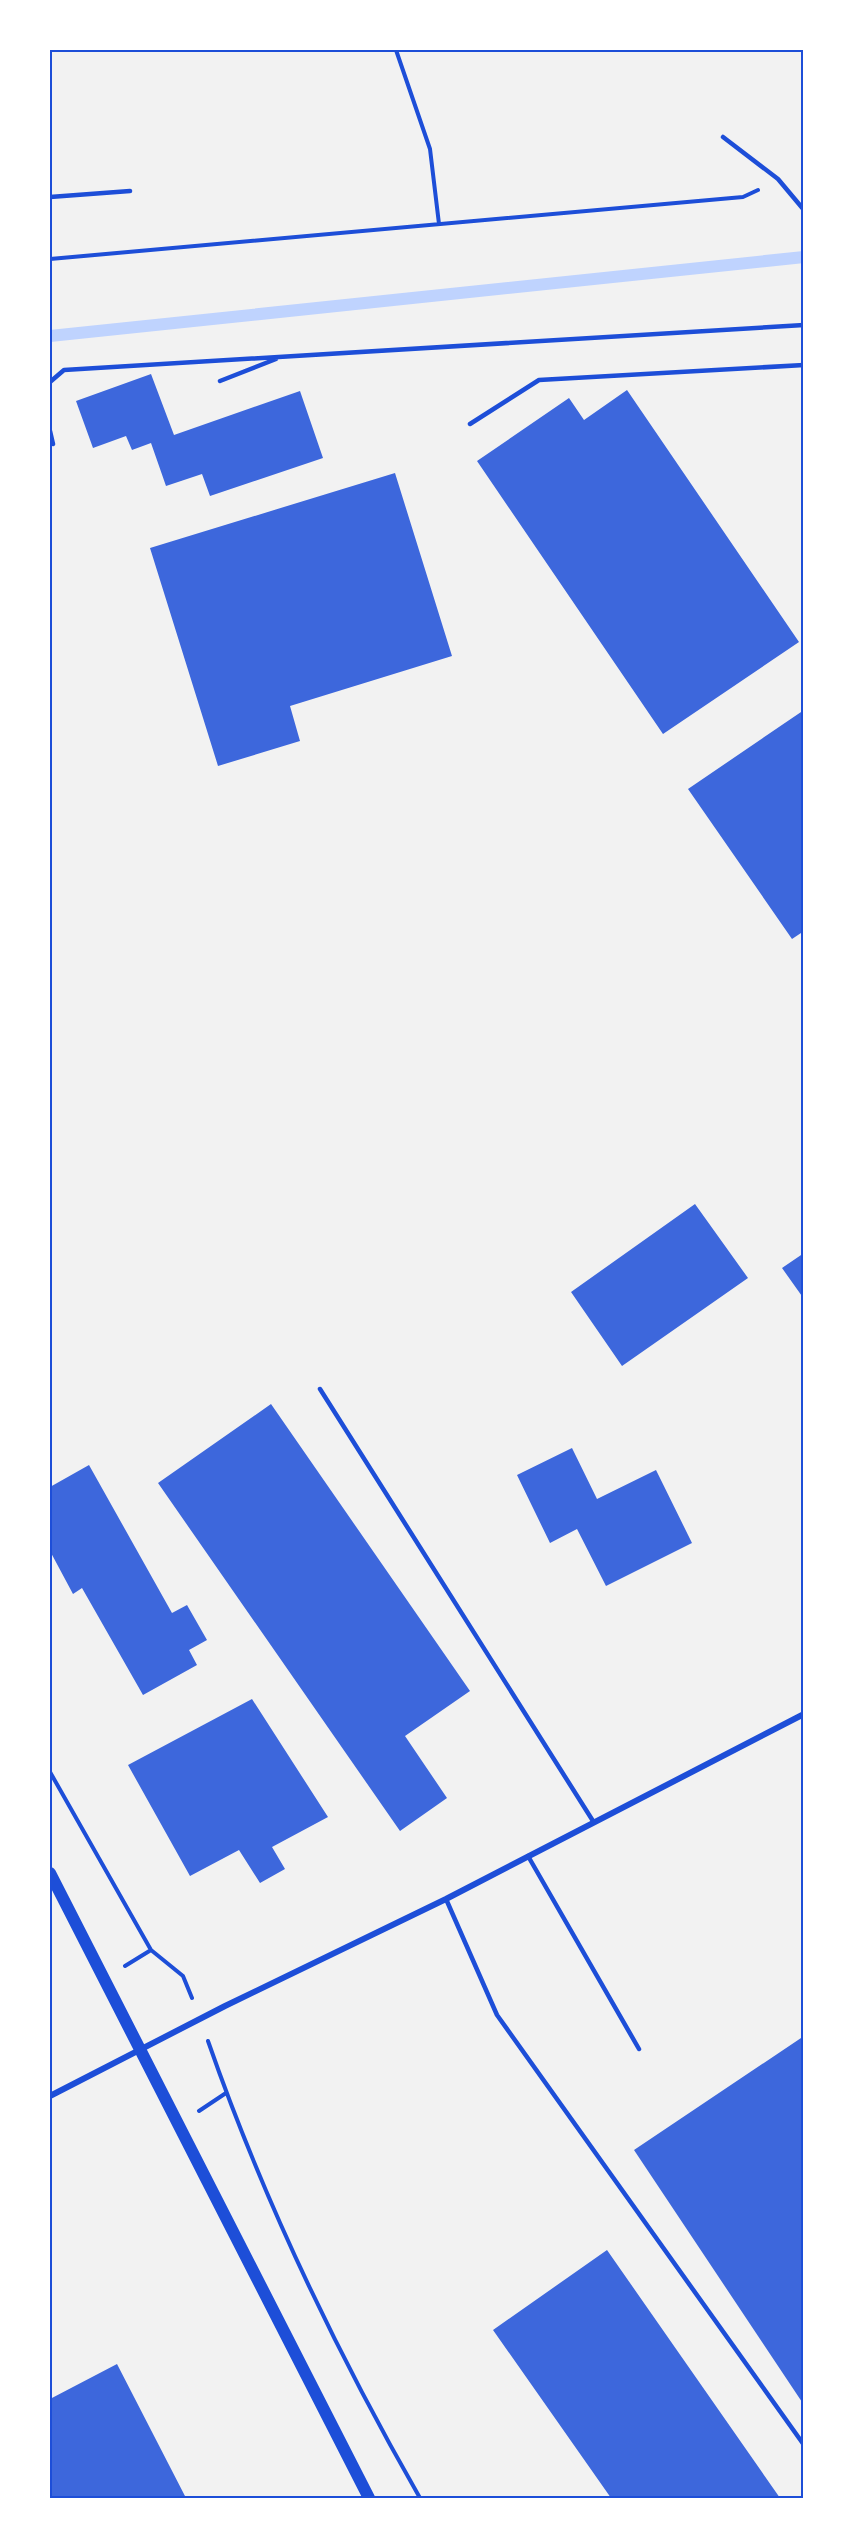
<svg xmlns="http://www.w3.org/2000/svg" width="853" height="2548" font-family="'Golos Text',sans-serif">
<rect width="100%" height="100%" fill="#f2f2f2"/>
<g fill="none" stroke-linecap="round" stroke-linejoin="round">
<path stroke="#bfd3fe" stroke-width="12" d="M50 336 804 257"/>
</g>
<path fill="#3d67dc" d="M151 374 174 435 300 391 323 458 210 496 202 474 166 486 151 443 132 450 126 436 93 448 76 401Z
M627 390 799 642 663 734 477 461 569 398 584 420Z
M395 473 452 656 290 706 300 741 218 766 150 548Z
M804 710V931L792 939 688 789Z
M695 1204 748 1278 622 1366 571 1292Z
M804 1253V1299L782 1268Z
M271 1404 470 1691 405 1736 447 1798 400 1831 158 1483Z
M572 1448 597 1499 656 1470 692 1543 606 1586 577 1529 550 1543 517 1475Z
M89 1465 172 1613 187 1605 207 1640 189 1650 197 1665 143 1695 82 1588 73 1594 50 1551V1487Z
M252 1699 328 1817 272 1847 285 1869 260 1883 239 1850 190 1876 128 1765Z
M804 2036V2405L634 2150Z
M607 2250 780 2498H611L493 2330Z
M117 2364 186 2498H50V2399Z"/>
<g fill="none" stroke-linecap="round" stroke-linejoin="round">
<path stroke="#1d4ed8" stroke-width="4" d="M396 50 430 149 439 224
M50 259 743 197 758 190
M50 1772 151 1950 183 1976 192 1998
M125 1966 151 1950
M208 2041C263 2199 337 2353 420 2498
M199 2111 226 2093"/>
<path stroke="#1d4ed8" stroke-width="4.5" d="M723 137 778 179 804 210
M50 197 130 191
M220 381 276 359
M50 382 64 370 804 325
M470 424 539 380 804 365
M50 431 53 444
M320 1389 593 1821
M528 1856 639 2049
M446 1899 497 2015 804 2445"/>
<path stroke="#1d4ed8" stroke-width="6" d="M50 2096 225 2006 446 1899 804 1714"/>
<path stroke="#1d4ed8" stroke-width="12" d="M50 1873 369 2498"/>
</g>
<rect width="853" height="2548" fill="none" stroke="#ffffff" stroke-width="102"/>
<rect x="51" y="51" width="751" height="2446" fill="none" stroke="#1d4ed8" stroke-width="2"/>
</svg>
